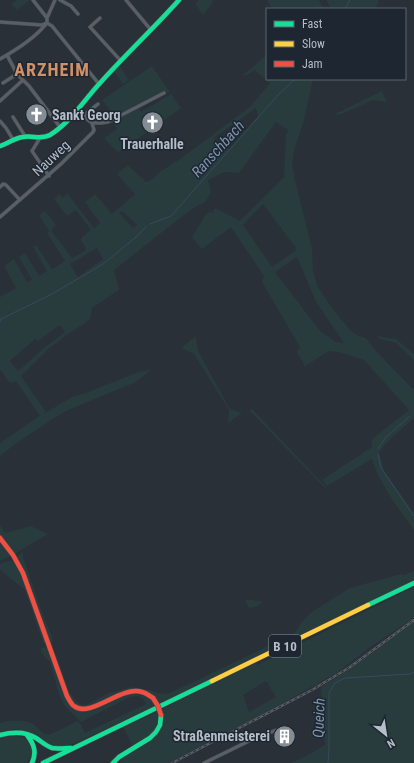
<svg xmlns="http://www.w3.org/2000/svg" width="414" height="763" font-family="'Roboto Condensed',sans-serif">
<rect width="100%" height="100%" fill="#2a3037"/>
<path fill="#283b3d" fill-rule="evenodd" d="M17 0H30L17 10 12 4Z
M199 0H212L213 2 203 15 195 4Z
M267 0H319L322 6 330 7 326 0H379L376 9H272Z
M267 55V79H313L304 120 294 150 292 165 295 180 312 248 313 270 317 285 331 307 340 318 352 332 359 336 366 338 374 349 414 390V418L386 443 379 453 384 470 414 514V530C398 508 380 485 372 459L327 486 322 480 372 447V439L409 410 364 360 338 352 329 351 305 366 297 352 300 347 262 282 264 276 231 227 202 249 192 237 206 214 211 212 214 213 213 212 215 208 240 221 284 177 286 135 288 130 276 122 239 173 225 172 208 180 211 192 205 202 195 207 184 215 114 270 119 290 92 308 90 320 68 334 48 349 21 376 46 412 40 416 16 381 11 383C6 381 5 374 0 370V297L16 288 4 266 14 259 27 282 32 280 19 257 25 253 39 276 47 271 33 247 36 245 52 269 65 261 47 233 49 231 39 215 45 211 56 225 51 230 72 258 85 251 86 249C85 245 81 242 81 238L91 230 76 210 67 216 54 199 59 194 63 198 67 193 94 228 100 223 85 202 95 194 112 214 135 194 117 174 128 165 146 182 151 180 161 171 180 159 250 107 270 83 255 70 245 76 243 75ZM256 108 258 116 229 149 214 143 215 137ZM263 204 296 248 295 251 272 267 243 225ZM122 211 137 225 133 228 119 213ZM97 248 103 259 78 277 70 264ZM297 257 316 302 344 343 336 342 320 331 275 272ZM60 325 65 332 44 348 18 371 10 361 35 339 38 341Z
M119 65 129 80 123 84 114 71Z
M152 66 170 92 164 93 116 118 102 100Z
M382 91 387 102 373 100 342 114 333 115Z
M171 94 181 108 119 152 115 150 104 138 117 129 114 124H113L111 122 139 108 141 112Z
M196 336 198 351 230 409 242 413 228 423 229 410 194 354 181 348Z
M376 336 396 339 414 354V360L396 343 380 339Z
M151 370 134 383 68 410 51 420 14 445 0 456V443L38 417 74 396 83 394 139 372Z
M252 409 326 487 325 488 249 410Z
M0 525 5 533 31 526 48 534 11 556 0 561Z
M23 552V557L41 609 52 637V644L69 691 76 701 80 704 86 705 109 693 132 687 149 690 162 694 169 693 204 677 295 633 301 623 310 613 350 588 401 574 404 575 414 571V580L325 624 76 743C68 745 58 749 51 745 48 744 45 742 42 740 26 731 19 726 0 732V723C9 720 24 719 33 724 39 728 42 734 49 735L74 723 76 721 80 723 85 733 146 704C142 696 140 696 130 697L81 722 64 705 59 694 50 662 44 656 41 652V648L50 646 52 644 49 643 16 557Z
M11 560C16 563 19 570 21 575L45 642 44 645 25 590 0 570V564Z
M414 587V618L369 648 338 672 280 705 168 763H115L117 760 121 761 122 759 119 758 151 740 163 714 162 709 255 663 257 665ZM266 681 276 697 249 712 243 695Z
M245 600H253L263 602 256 607 249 608Z
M414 621V763H291L306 756 325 745 321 687 346 671Z
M158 711C161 731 148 738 133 747L123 727Z
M13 735C31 737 38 748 27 763H0V737Z"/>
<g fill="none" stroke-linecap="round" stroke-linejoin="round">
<path stroke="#38495f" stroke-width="1" d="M345 9 350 0
M150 224 171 216 278 95 295 79
M0 322 1 319 52 294 103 264 135 238 147 226
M378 449 386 437 409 417
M378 454 381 468 414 516
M328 763 329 748V693L335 683 345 678 410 674 414 672"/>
<defs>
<path id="street" d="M33 0 47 18
M60 0 71 6 78 14
M126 0 151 30
M100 18 90 27 121 61
M0 22 42 25 47 23 52 26 99 84
M47 23V18L55 0
M7 55 17 74 29 86 60 127
M0 59C16 50 35 38 46 24
M3 83 17 74
M0 101 23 80
M84 115 98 104
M13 117 25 136
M0 121 6 128 14 141
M92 123H101L108 122 164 93
M40 138 32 151 49 176
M0 187 3 184 6 185 20 200
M0 217 61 164 93 132 94 130 92 123 88 120 79 109
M204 763 259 736 283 728"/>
<path id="fast" d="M0 146C8 144 14 138 23 137 32 135 41 140 50 135 71 122 84 100 101 82 126 54 154 28 179 0
M368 605 414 583
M0 735C12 732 25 731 36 738 42 742 46 746 52 748 58 749 65 748 71 748
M27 735C34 744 37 752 32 763
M43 763 212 681
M113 763 119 757 150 738 156 732 160 725 161 715"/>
<path id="slow" d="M212 681 368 605"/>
<path id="jam" d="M0 538 13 555 23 573 67 696C69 699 71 704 74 706 90 719 121 685 142 692 146 693 150 696 153 698"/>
</defs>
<use href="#street" stroke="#484c52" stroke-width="4"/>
<use href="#fast" stroke="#484c52" stroke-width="5.5"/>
<use href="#slow" stroke="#484c52" stroke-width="5.5"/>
<use href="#jam" stroke="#484c52" stroke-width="5.5"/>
<use href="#street" stroke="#5a5e65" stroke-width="3"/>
<use href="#fast" stroke="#16e098" stroke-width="4.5"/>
<use href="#slow" stroke="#ffcf43" stroke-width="4.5"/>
<use href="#jam" stroke="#f24e42" stroke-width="4.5"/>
<defs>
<path id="rail" d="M172 763 312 690 350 667 414 620"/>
</defs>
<use href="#rail" stroke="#595d62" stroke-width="2.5"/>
<use href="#rail" stroke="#1e2731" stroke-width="1" stroke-dasharray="3" stroke-linecap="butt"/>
<defs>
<path id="jam-bridge" d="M153 698 158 706 161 715"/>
</defs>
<use href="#jam-bridge" stroke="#484c52" stroke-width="5.5" stroke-linecap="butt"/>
<use href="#jam-bridge" stroke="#f24e42" stroke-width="4.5"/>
</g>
<defs>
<symbol id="church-disc" viewBox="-11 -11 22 22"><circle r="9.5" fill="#848c95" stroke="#1e2731"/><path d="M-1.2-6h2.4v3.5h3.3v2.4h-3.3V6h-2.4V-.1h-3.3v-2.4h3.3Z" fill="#fff"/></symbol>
<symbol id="building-disc" viewBox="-11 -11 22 22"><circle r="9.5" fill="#848c95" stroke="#1e2731"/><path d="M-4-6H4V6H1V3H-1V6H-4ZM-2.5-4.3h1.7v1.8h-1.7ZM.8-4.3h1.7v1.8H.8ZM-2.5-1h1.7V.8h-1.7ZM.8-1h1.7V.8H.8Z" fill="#fff"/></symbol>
</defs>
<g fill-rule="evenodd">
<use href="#church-disc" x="24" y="102" width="25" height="25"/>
<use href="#church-disc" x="140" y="110" width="25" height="25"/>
<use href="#building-disc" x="272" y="724" width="25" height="25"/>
</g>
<g text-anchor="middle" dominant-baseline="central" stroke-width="3" stroke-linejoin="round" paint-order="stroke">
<rect fill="#1e2731" stroke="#87909b" stroke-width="1" x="269" y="635" width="32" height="22" rx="3"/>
<g font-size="13" font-weight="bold" fill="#b4bdc8">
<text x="285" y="646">B 10</text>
</g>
<g font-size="14" font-weight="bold" fill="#b4bdc8" stroke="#1e2731" text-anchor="start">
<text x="52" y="115">Sankt Georg</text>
<text x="152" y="144" text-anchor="middle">Trauerhalle</text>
<text x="270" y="736" text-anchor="end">Straßenmeisterei</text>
</g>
<g font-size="14" fill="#b4bdc8" stroke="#1e2731">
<text transform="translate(51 158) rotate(-43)">Nauweg</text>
</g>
<g font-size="15" font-style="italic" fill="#7d94ae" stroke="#1e2731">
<text transform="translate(218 149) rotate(-48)">Ranschbach</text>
<text transform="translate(319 718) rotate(-88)">Queich</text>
</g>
<g font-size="18" font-weight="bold" letter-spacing="1" fill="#d09168" stroke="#1e2731">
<text x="52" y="69">ARZHEIM</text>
</g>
</g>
<rect x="266" y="8" width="140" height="72" fill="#1e2731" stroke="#5a636d"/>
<rect x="274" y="21" width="20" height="6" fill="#16e098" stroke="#5a636d"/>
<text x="302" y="28" font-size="12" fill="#b4bdc8">Fast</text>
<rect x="274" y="41" width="20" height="6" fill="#ffcf43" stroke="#5a636d"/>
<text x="302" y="48" font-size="12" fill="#b4bdc8">Slow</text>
<rect x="274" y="61" width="20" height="6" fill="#f24e42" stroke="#5a636d"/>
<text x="302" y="68" font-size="12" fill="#b4bdc8">Jam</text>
<g transform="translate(386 735) rotate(150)" stroke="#1e2731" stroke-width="3" paint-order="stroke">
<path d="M0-3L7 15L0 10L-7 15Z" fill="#b4bdc8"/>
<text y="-6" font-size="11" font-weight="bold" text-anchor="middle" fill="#b4bdc8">N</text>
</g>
</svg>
